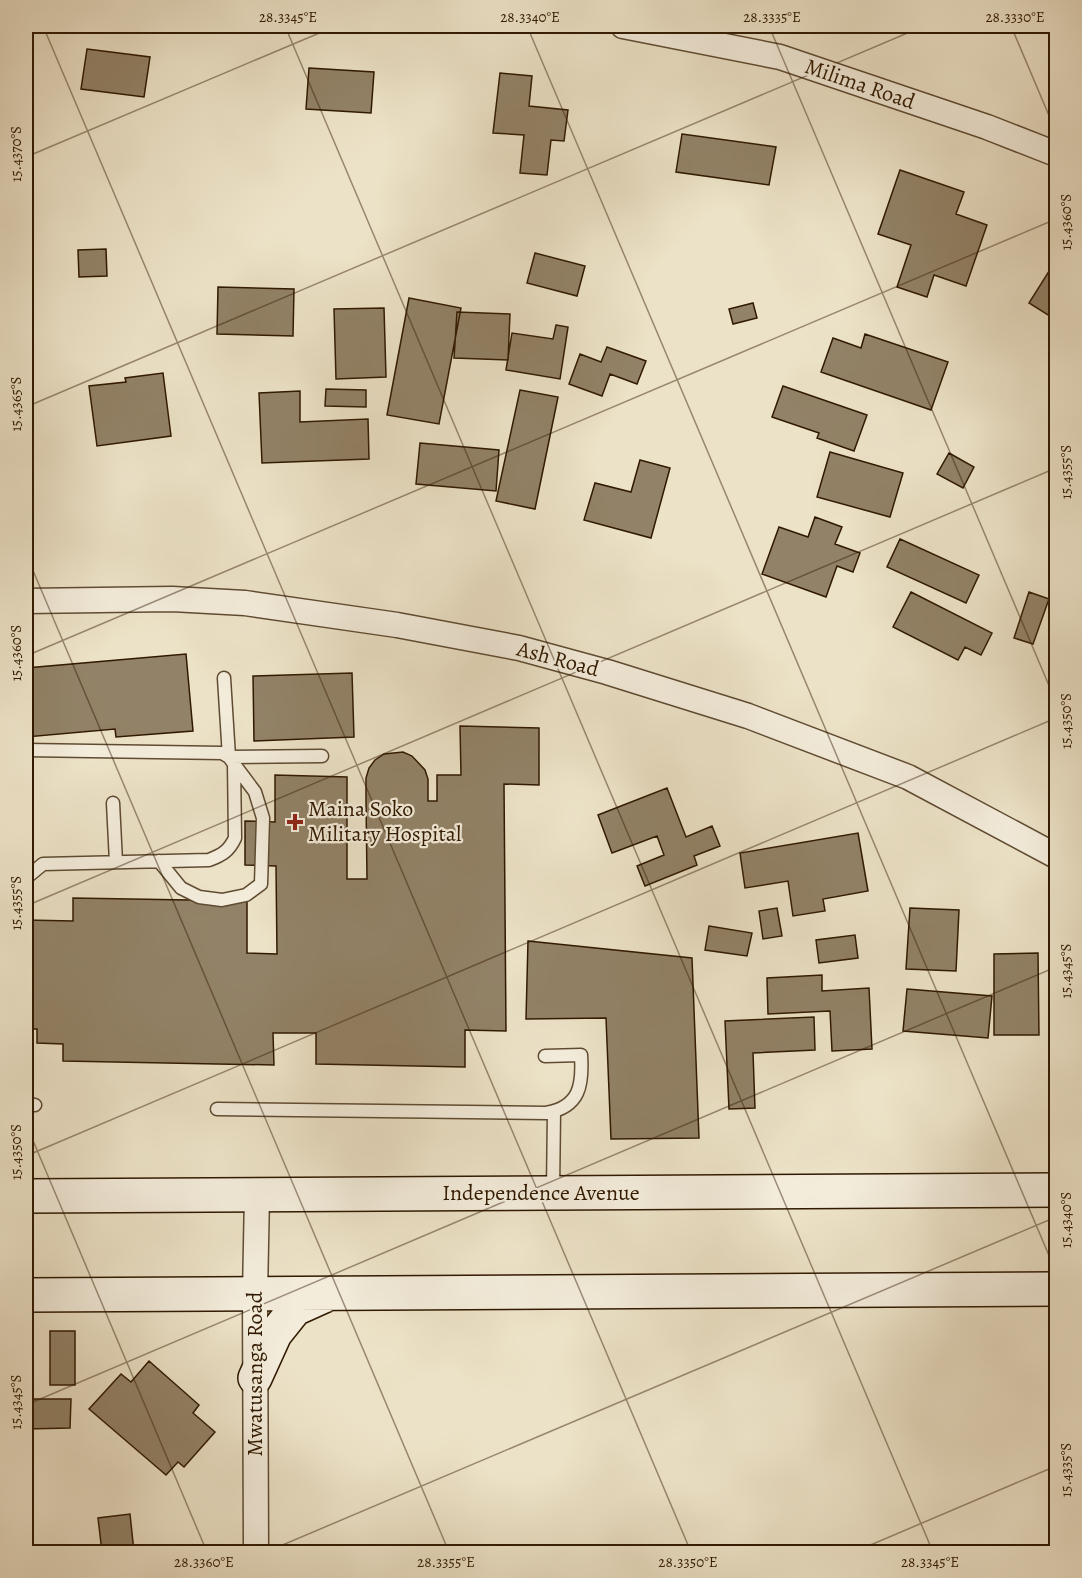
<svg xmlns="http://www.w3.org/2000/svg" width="1082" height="1578" font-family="Alegreya,serif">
<rect width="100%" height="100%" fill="#ece2c7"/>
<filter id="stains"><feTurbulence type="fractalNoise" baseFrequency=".00333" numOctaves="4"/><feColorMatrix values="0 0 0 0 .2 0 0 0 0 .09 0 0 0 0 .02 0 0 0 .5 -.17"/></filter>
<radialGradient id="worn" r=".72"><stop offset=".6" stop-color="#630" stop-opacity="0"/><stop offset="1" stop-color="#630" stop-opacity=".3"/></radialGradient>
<path fill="#928267" stroke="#301900" stroke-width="1.5" d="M87 49 150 57 144 97 81 89Z
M309 68 374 72 371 113 306 109Z
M500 73 532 76 529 106 568 110 564 141 551 140 547 175 520 173 524 135 493 133Z
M682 134 776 147 769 185 676 172Z
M26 160H29L30 200H26Z
M900 170 964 192 956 214 987 225 966 286 934 275 927 297 897 287 911 245 878 234Z
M106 249 107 276 79 277 78 250Z
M535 253 585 266 577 296 527 283Z
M1056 260V320L1029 303Z
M218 287 294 289 293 336 217 334Z
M409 298 461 308 439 424 387 415Z
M753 303 757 318 733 324 729 309Z
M384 308 386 377 336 379 334 309Z
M457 312 510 314 508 360 454 358Z
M556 325 568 327 560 379 506 370 512 333 553 339Z
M865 334 948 362 931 410 821 372 833 338 861 348Z
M607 347 646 361 637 384 610 374 602 396 569 384 580 354 601 362Z
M163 373 171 436 97 446 89 386 126 382 125 378Z
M783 386 867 415 854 451 817 438 819 433 772 417Z
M326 389 366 390V407L325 406Z
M520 390 558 397 535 509 496 501Z
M300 391V422L368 419 369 459 262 463 259 393Z
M420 443 499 450 496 491 416 484Z
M830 452 903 473 890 517 817 497Z
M949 453 974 467 963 488 937 474Z
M640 460 670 468 651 538 584 520 595 483 631 492Z
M815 517 842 527 835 544 860 553 853 572 837 566 826 597 762 574 779 527 808 537Z
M900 539 979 575 966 603 887 567Z
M911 592 992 633 981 655 965 647 958 660 893 627Z
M1029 592 1049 599 1033 644 1014 638Z
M186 654 193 731 116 737 115 729 26 737V668Z
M352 673 354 737 254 741 253 676Z
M460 726 539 728V785L504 784 506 1031 465 1030V1067L316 1064V1033H273L274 1065 63 1061V1044L37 1043V1029H26V920L73 921V898L247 901V953L277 954 276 866 245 865V821L275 822V775L347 777V879H367L366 799V778L369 768 375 760 384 754 403 752 412 756 425 770 428 779V801H437V775H461Z
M667 788 686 837 712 826 720 846 694 856 697 865 645 886 637 866 664 855 657 836 612 853 598 815Z
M858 833 868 891 823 899 825 911 793 916 788 881 745 888 740 853Z
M777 908 782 936 763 939 759 911Z
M910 908 959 910 956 971 906 969Z
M709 926 752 933 747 956 705 950Z
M855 935 858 958 819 963 816 940Z
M528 941 692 958 699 1138 611 1139 606 1018 526 1019Z
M1038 953 1039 1035H994V954Z
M822 975V991L869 988 872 1049 832 1051 830 1011 768 1014 767 978Z
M907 989 992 996 988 1038 903 1031Z
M814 1017 815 1050 753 1053 755 1108 729 1109 725 1021Z
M50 1331H75V1385H50Z
M149 1361 199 1405 193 1413 215 1432 184 1467 178 1462 166 1475 89 1409 121 1374 131 1382Z
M26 1399H71L70 1428 26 1429Z
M130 1514 134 1552H102L98 1518Z"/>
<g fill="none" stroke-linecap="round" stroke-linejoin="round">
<defs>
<path id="service" d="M224 678 229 757 322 756
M26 750 222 753 229 757 234 764 235 838C229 851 222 855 209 860L43 864 26 878
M113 803 116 862
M26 856V872
M159 861 181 888 199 897 222 900 246 895 261 884 263 818 255 792 234 764
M26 1103 35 1105
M217 1109 546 1113C580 1107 583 1085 581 1055L545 1056
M553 1191 554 1111"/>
<path id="minor" d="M623 26 780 57 987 127 1056 154
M26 601 172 599 245 603 397 625 519 648 607 672 748 716 908 777 1056 856
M256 1552 255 1294 257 1195"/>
<path id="secondary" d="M26 1196 1056 1190
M26 1295 1056 1289
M255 1378 275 1334 295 1309 326 1295"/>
</defs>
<use href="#service" stroke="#5f4b32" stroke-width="15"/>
<use href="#minor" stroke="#5f4b32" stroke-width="27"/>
<use href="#secondary" stroke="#301900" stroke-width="36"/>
<use href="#service" stroke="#f3ecdb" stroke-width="12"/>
<use href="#minor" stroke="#f3ecdb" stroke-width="24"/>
<use href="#secondary" stroke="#f3ecdb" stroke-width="33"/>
</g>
<path fill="none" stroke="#301900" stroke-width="1.5" stroke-opacity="0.45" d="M43 26 691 1552M285 26 933 1552M527 26 1056 1272M769 26 1056 702M1011 26 1056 132M26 157 336 26M26 407 924 26M26 554 449 1552M26 656 1056 219M26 906 1056 468M26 1124 207 1552M26 1156 1056 718M26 1405 1056 967M266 1552 1056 1217M854 1552 1056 1466"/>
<path fill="#8f2418" stroke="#f3ecdb" stroke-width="2" d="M292 813h6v6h6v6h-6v6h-6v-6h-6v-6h6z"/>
<g text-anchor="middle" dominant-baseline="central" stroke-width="4.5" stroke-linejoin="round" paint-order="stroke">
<g font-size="22" fill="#301900" stroke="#f3ecdb">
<text transform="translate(860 84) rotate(19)">Milima Road</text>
<text transform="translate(558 659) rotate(15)">Ash Road</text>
<text x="541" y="1193">Independence Avenue</text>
<text transform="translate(255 1374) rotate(-90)">Mwatusanga Road</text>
</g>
<g font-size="22" fill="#301900" stroke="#f3ecdb" text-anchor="start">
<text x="308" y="809">Maina Soko<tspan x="308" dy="25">Military Hospital</tspan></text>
</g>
</g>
<rect width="1082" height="1578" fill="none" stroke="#ece2c7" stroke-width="66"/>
<rect x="33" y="33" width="1016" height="1512" fill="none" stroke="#301900" stroke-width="2"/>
<g font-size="15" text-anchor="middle" fill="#301900">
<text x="288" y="22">28.3345°E</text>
<text x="530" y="22">28.3340°E</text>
<text x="772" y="22">28.3335°E</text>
<text x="1015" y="22">28.3330°E</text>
<text transform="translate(16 154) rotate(-90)" y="5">15.4370°S</text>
<text transform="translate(1066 222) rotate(-90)" y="5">15.4360°S</text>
<text transform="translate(16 404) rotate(-90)" y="5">15.4365°S</text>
<text transform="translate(1066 472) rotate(-90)" y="5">15.4355°S</text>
<text transform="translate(16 653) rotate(-90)" y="5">15.4360°S</text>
<text transform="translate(1066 721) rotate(-90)" y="5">15.4350°S</text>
<text transform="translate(16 903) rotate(-90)" y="5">15.4355°S</text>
<text transform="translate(1066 971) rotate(-90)" y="5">15.4345°S</text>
<text transform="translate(16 1152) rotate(-90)" y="5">15.4350°S</text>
<text transform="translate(1066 1220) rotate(-90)" y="5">15.4340°S</text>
<text transform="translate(16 1402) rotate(-90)" y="5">15.4345°S</text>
<text transform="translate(1066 1470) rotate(-90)" y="5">15.4335°S</text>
<text x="204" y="1567">28.3360°E</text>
<text x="446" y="1567">28.3355°E</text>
<text x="688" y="1567">28.3350°E</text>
<text x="930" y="1567">28.3345°E</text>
</g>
<rect width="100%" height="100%" filter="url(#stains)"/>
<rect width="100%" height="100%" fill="url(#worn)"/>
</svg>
